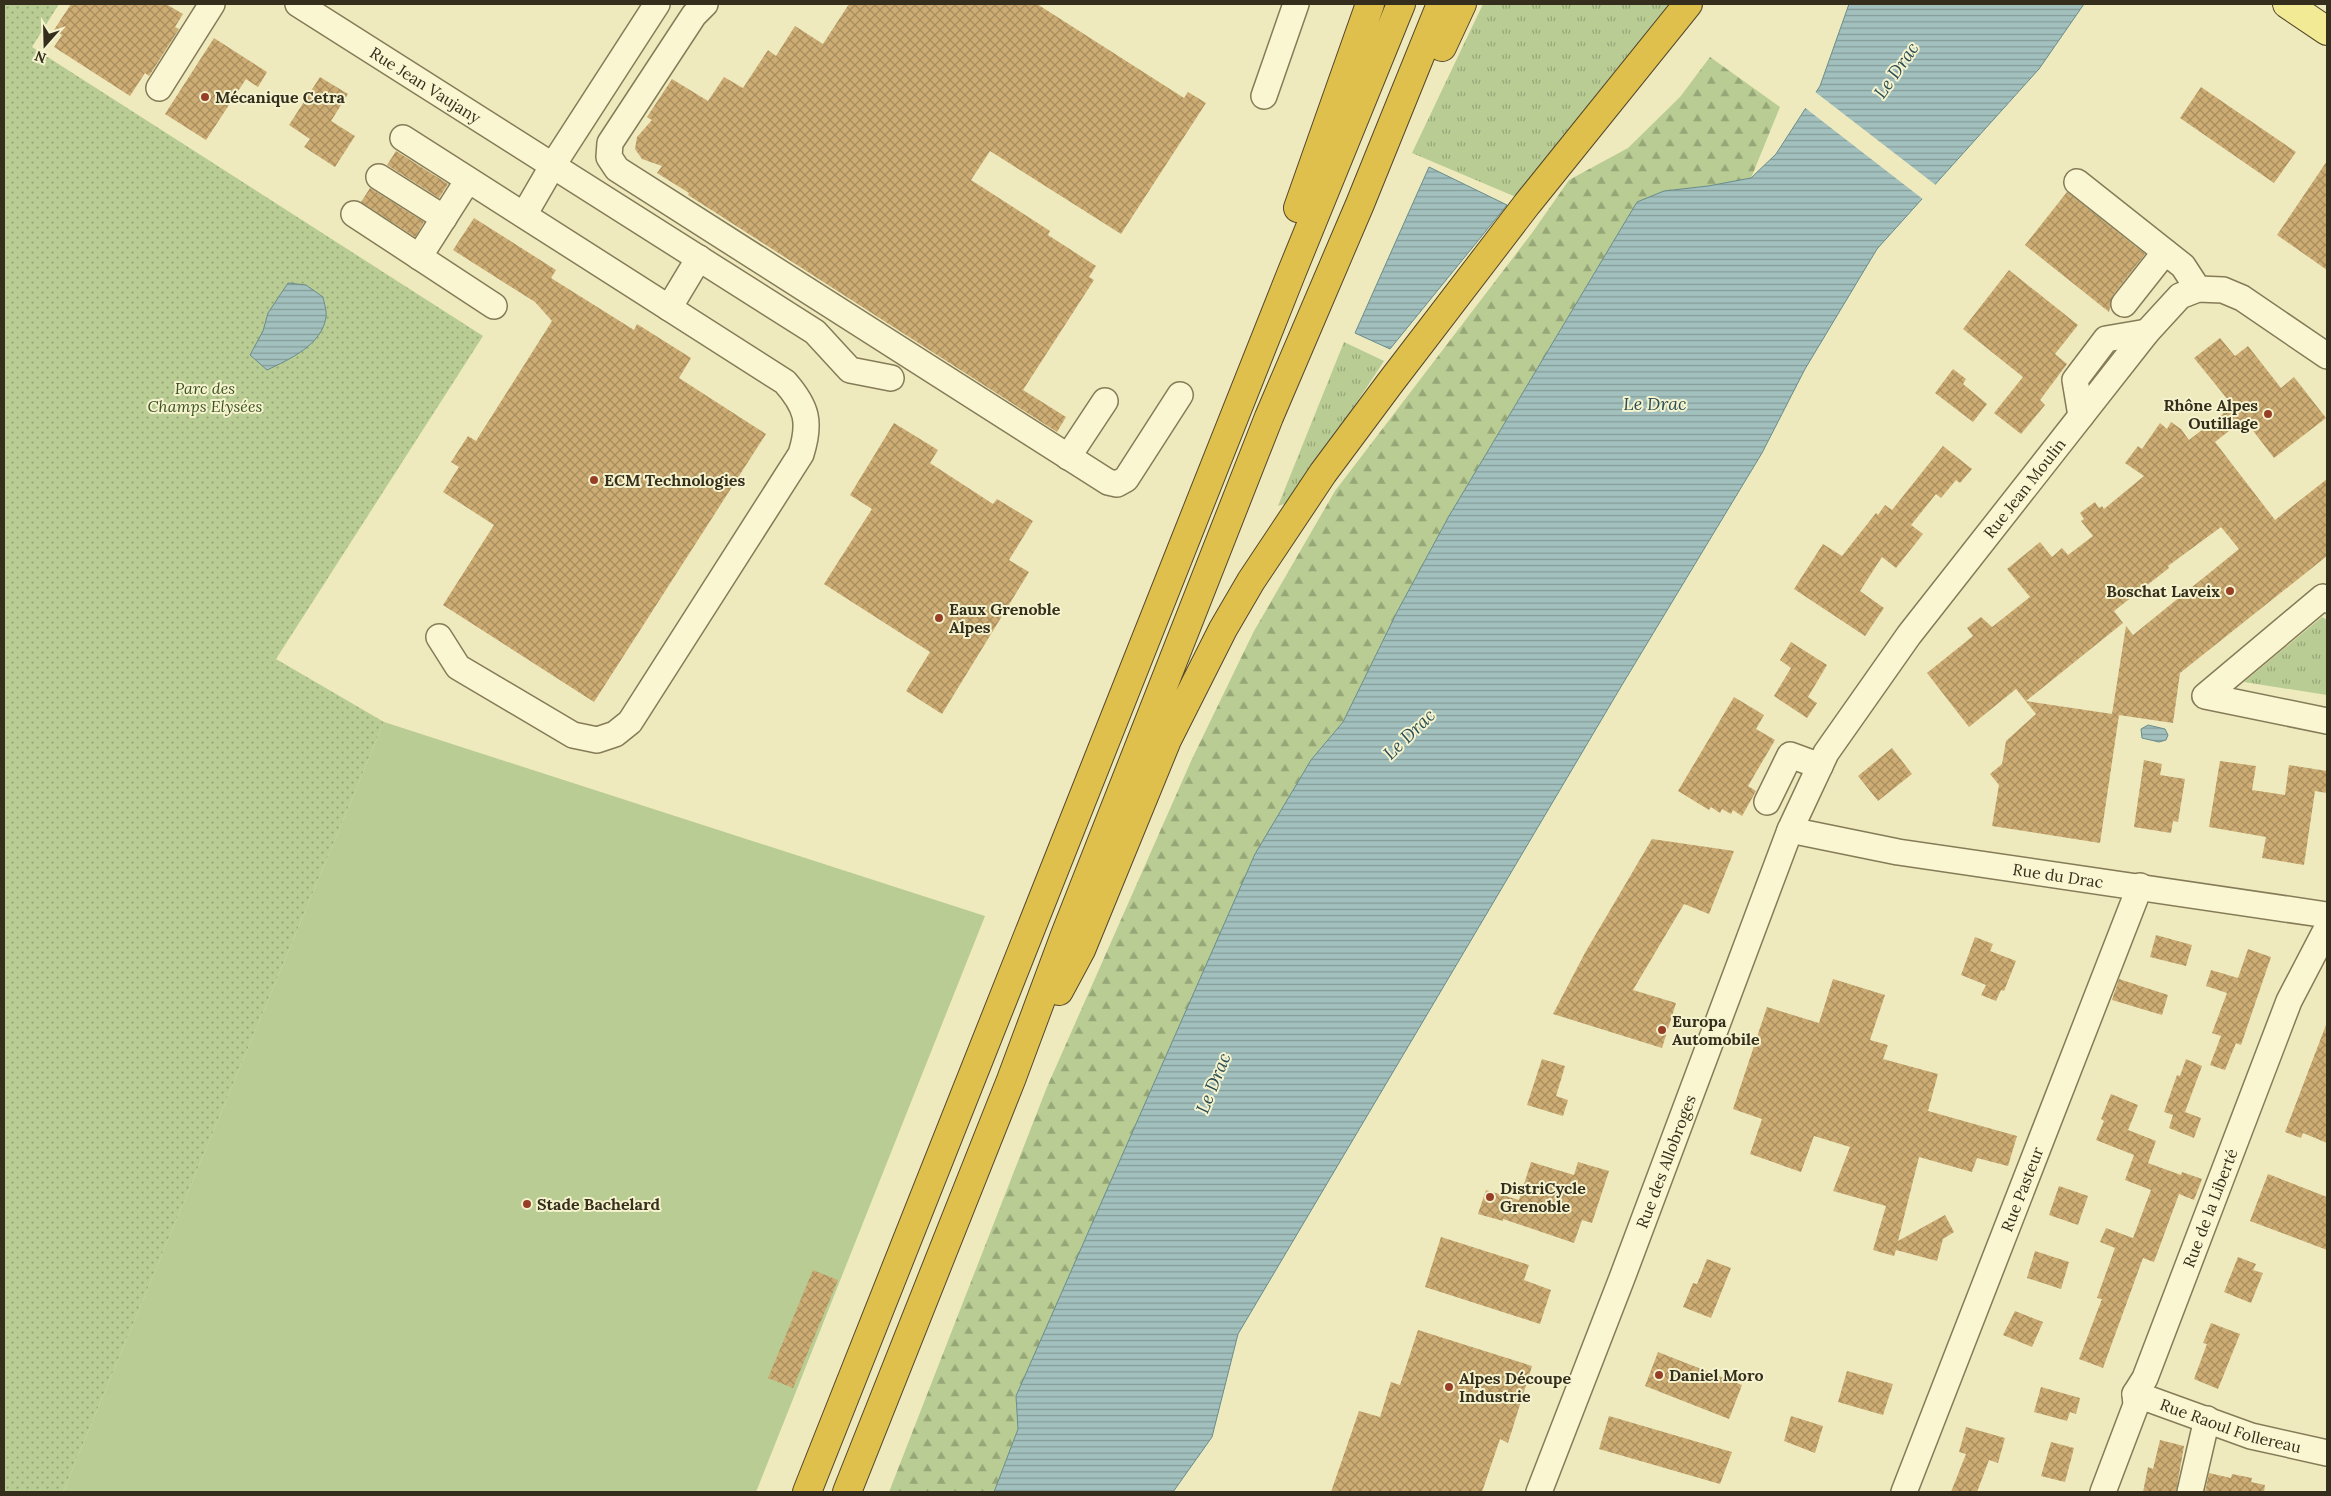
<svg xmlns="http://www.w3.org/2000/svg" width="2331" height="1496" font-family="Lora,serif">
<defs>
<pattern id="grass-tufts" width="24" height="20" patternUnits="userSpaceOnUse" patternTransform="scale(1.25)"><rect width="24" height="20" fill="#b8cc93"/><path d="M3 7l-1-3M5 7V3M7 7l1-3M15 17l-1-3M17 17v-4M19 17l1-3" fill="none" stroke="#96a677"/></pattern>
<pattern id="forest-firs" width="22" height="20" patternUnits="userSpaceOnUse" patternTransform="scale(1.25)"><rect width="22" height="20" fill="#b8cc93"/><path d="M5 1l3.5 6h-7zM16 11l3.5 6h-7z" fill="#96a677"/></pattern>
<pattern id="park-dots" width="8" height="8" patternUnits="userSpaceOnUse" patternTransform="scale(1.25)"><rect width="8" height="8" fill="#b8cc93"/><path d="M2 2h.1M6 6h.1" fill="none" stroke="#96a677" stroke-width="1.8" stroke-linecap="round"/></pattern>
<pattern id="water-rules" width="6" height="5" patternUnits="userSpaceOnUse" patternTransform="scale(1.25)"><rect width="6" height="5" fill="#a2c0bd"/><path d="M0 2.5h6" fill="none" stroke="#859c99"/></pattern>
<pattern id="building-cross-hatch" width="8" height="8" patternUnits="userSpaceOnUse" patternTransform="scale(1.25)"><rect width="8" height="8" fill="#cdad74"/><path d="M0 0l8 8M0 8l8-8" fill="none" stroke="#a78d5e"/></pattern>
</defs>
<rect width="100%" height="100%" fill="#eeeabe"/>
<path fill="url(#grass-tufts)" d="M1483 4H1677L1523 200 1412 153Z
M1344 342 1384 361 1291 502 1278 506Z
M2322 617 2327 620V695L2244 682Z"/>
<path fill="url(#forest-firs)" d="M1710 57 1780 107 1751 178 1637 202 1449 516 1397 612 1343 722 1311 760 1016 1396 1018 1429 994 1492H889L1047 1087 1192 759 1254 631 1335 491 1532 233 1569 180 1628 148 1680 97Z"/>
<path fill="url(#park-dots)" d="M4 4H59L32 47 483 336 276 659 384 722 63 1492H4Z"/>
<path fill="#b8cc93" d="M384 722 985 916 756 1492H63Z"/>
<path fill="url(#water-rules)" stroke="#698d8c" d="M1849 4H2084L2039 69 1877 249 1805 369 1762 453 1622 685 1238 1334 1212 1437 1173 1492H994L1018 1429 1016 1396 1255 854 1311 760 1343 722 1397 612 1449 516 1637 202 1664 191 1708 186 1751 178 1776 154 1820 86Z
M1429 167 1507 205 1390 349 1355 333Z
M288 283 306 285 323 297C324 303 327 311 326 317 322 345 290 359 267 370L250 355 263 331 268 313Z
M2148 725 2165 729 2168 735 2166 740 2159 742 2142 738 2141 729Z"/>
<path fill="#eeeabe" d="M1814 91 1937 186 1924 200 1804 107Z"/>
<path fill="url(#building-cross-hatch)" d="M71 4H166L183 14 175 27 179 29 149 76 145 73 130 96 54 47 62 35 54 30Z
M849 4H1037L1184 98 1188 92 1206 103 1121 234 990 151 971 180 1050 231 1048 235 1096 266 1089 277 1094 280 1023 390 1066 417 1057 432 688 195 689 193 657 173 662 166 642 159 635 149 637 137 652 120 647 117 672 79 708 101 724 77 743 88 768 50 776 56 795 26 823 44Z
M214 38 267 72 258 87 246 79 206 140 165 114Z
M320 77 348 94 331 121 355 136 335 167 304 147 310 139 289 125Z
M2201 87 2296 152 2274 183 2180 118Z
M396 151 448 184 439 198 387 165Z
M2327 161V270L2277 235Z
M370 188 424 222 415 237 361 202Z
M2067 192 2145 254 2113 295 2109 312 2025 245Z
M474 218 556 270 551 278 634 330 637 324 691 358 679 378 766 434 594 702 443 605 494 525 443 492 459 467 451 462 468 436 476 441 552 321 535 302 453 250Z
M2009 270 2078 325 2055 354 2067 364 2040 400 2045 405 2021 434 1994 413 2023 377 1963 329Z
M2220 338 2235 356 2248 346 2281 388 2294 377 2326 418 2274 458 2244 419 2215 442 2275 520 2327 479V556L2180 673 2173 723 2112 714 2126 626 2133 635 2239 549 2221 527 2168 566 2169 568 2114 611 2123 623 2026 701 2119 715 2100 843 1992 826 1999 785 1990 774 2002 764 2006 741 2036 714 2016 689 1969 727 1927 673 1973 636 1967 628 1981 617 1992 627 2030 597 2007 569 2040 542 2052 557 2062 548 2068 555 2093 536 2081 521 2084 519 2080 513 2095 502 2099 508 2102 506 2104 509 2144 476 2125 463 2138 446 2142 449 2160 423 2167 429 2171 422 2181 429 2189 440 2233 406 2194 358Z
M1953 369 1966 379 1963 384 1987 404 1973 422 1935 393Z
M894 423 938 450 930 463 993 504 997 499 1033 521 1009 560 1029 572 942 714 906 691 930 652 824 584 872 509 850 495Z
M1943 446 1972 469 1960 483 1956 480 1941 498 1936 494 1911 525 1923 534 1896 568 1882 557 1860 591 1884 608 1865 636 1794 589 1823 544 1842 556 1876 513 1878 515 1885 505 1892 510Z
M1791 642 1827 665 1808 697 1817 703 1807 718 1774 696 1791 668 1780 660Z
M1734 697 1764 715 1756 729 1775 740 1748 786 1756 791 1742 816 1733 810 1731 814 1722 809 1720 813 1711 807 1709 810 1678 791Z
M1892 748 1912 774 1878 801 1858 776Z
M2144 760 2162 764 2160 775 2185 779 2178 822 2173 821 2171 833 2134 827Z
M2220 761 2256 766 2252 790 2285 795 2289 765 2327 771V793L2315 791 2304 865 2262 858 2266 837 2209 827Z
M1652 839 1734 851 1709 914 1684 904 1633 990 1676 1003 1662 1048 1553 1014 1586 951Z
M2156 935 2192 945 2186 966 2150 957Z
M1975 937 1993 944 1990 951 2016 961 2004 991 2001 990 1996 1001 1981 995 1986 985 1961 975Z
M2248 949 2271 957 2241 1045 2236 1043 2225 1070 2210 1065 2221 1036 2212 1033 2227 993 2206 986 2211 970 2238 978Z
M1833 979 1885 995 1870 1040 1888 1045 1883 1059 1938 1074 1928 1111 2017 1136 2008 1166 1977 1158 1972 1172 1919 1157 1898 1241 1945 1215 1954 1232 1943 1239 1937 1261 1896 1250 1894 1256 1873 1250 1886 1206 1833 1191 1850 1147 1814 1136 1801 1172 1750 1154 1762 1119 1733 1109 1767 1007 1819 1023Z
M2119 979 2168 995 2162 1015 2112 1000Z
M2326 1025H2327V1143L2303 1133 2301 1138 2285 1132Z
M1542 1059 1565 1066 1556 1096 1568 1100 1563 1116 1527 1105Z
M2186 1059 2202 1066 2185 1112 2201 1118 2194 1138 2169 1128 2173 1115 2164 1112 2177 1075 2180 1076Z
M2111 1094 2138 1105 2128 1130 2156 1141 2148 1163 2181 1175 2182 1172 2202 1179 2194 1200 2179 1194 2154 1262 2143 1258 2103 1368 2079 1359 2102 1299 2097 1298 2115 1248 2100 1242 2106 1228 2133 1238 2151 1190 2125 1180 2134 1155 2096 1140 2104 1121 2101 1119Z
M1531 1162 1574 1175 1578 1162 1609 1171 1592 1223 1582 1220 1574 1243 1503 1219V1221L1478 1214 1486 1190 1519 1200Z
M2268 1174 2327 1197V1250L2250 1221Z
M2059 1186 2088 1196 2078 1225 2049 1215Z
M1441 1237 1529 1265 1524 1280 1551 1290 1540 1324 1425 1287Z
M2035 1251 2069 1262 2061 1289 2027 1278Z
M2238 1257 2256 1264 2253 1270 2263 1273 2251 1303 2224 1292Z
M1707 1259 1731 1268 1711 1318 1683 1307 1693 1283 1697 1284Z
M813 1270 838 1280 793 1388 768 1378Z
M2015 1311 2043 1322 2032 1347 2003 1335Z
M2211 1323 2240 1334 2218 1389 2194 1379 2207 1344 2203 1343Z
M1418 1330 1532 1366 1508 1443 1500 1439 1482 1492H1331L1359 1411 1380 1417 1391 1382 1400 1385Z
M1658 1352 1742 1385 1729 1419 1645 1386Z
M1847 1371 1893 1384 1883 1415 1838 1402Z
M2041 1387 2080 1398 2076 1414 2070 1412 2067 1421 2034 1412Z
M1609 1416 1732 1452 1720 1484 1599 1449Z
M1791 1416 1823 1426 1815 1453 1784 1441Z
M1966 1427 2005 1438 1998 1463 1989 1460 1977 1492H1951L1966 1454 1959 1452Z
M2160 1440 2184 1446 2176 1492H2143L2148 1467 2153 1469Z
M2051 1442 2074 1448 2065 1482 2041 1476Z
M2209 1473 2231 1478 2232 1474 2252 1478 2251 1482 2265 1485 2264 1492H2205Z"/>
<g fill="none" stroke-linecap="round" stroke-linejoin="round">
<defs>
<g id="minor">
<path id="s1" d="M298 4 815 332 850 370 891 378"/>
<path d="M705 4 694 15 610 143 609 157 617 169 1108 482 1117 484 1126 479 1180 395"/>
<path d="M159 88 212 4"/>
<path d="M1264 96 1296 4"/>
<path d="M403 138 785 382C807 407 811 422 801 454L630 722 615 734 597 740 573 735 458 667 439 637"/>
<path d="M379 177 444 218"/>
<path d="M2077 182 2183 266 2198 289"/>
<path d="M354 214 494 306"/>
<path d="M524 215 553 165 657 4"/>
<path d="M419 257 468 180"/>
<path d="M2124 304 2165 252"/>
<path d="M669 308 699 258"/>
<path d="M2081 416 2075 380 2106 339 2147 332"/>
<path d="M1068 457 1105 401"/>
<path d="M2327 600 2323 597 2205 696 2327 721"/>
<path d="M1767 802 1790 755 1820 766"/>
<path id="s2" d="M1790 830 1898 852 2327 915"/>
<path id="s3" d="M2135 1394 2251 1436 2327 1453"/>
<path id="s4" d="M1539 1492 1622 1278 1790 830 1826 753 1909 635 2147 332 2180 296 2198 289 2223 290 2242 298 2327 356"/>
<path id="s5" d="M1904 1492 2140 886"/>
<path id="s6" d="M2103 1492 2136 1405 2135 1394 2145 1378 2289 1001 2327 928"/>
<path d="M2190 1492 2207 1419"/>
</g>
<path id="major" d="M2287 4 2327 31"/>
<path id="highway" d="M1442 47 1462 4
M1298 208 1370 4
M1059 991 1081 950 1167 740 1223 629 1251 581 1323 473 1390 383 1527 204 1688 4
M807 1492 1291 274 1401 4
M847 1492 1011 1080 1065 935 1269 417 1360 204 1441 4"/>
</defs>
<use href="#minor" stroke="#867b57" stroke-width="28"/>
<use href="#major" stroke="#54472c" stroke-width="30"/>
<use href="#highway" stroke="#54472c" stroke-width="30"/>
<use href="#minor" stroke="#f9f6d1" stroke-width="25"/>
<use href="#major" stroke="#f3ea95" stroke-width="28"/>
<use href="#highway" stroke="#e0c04d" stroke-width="28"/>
</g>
<g fill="#963f26" stroke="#f5f3ce" stroke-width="2">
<circle cx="205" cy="97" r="5"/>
<circle cx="2268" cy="414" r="5"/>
<circle cx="594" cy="480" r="5"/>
<circle cx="2230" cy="591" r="5"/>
<circle cx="939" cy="618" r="5"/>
<circle cx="1662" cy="1030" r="5"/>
<circle cx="1490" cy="1197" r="5"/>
<circle cx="527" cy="1204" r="5"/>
<circle cx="1659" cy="1375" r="5"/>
<circle cx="1449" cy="1387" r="5"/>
</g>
<g text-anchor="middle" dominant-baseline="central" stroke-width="4" stroke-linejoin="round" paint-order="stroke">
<g font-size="16" fill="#362e1c" stroke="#f5f3ce">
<text stroke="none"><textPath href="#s1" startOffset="151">Rue Jean Vaujany</textPath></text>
<text stroke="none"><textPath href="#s4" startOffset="1124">Rue Jean Moulin</textPath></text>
<text stroke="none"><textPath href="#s2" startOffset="272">Rue du Drac</textPath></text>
<text stroke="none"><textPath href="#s4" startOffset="354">Rue des Allobroges</textPath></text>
<text stroke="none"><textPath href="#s5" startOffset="325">Rue Pasteur</textPath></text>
<text stroke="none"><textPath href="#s6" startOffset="305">Rue de la Liberté</textPath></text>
<text stroke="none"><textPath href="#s3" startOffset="101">Rue Raoul Follereau</textPath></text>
</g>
<g font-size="16" font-weight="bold" fill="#362e1c" stroke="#f5f3ce" text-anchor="start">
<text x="215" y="97">Mécanique Cetra</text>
<text x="2258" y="405" text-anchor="end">Rhône Alpes<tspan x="2258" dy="18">Outillage</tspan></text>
<text x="604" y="480">ECM Technologies</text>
<text x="2220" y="591" text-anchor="end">Boschat Laveix</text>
<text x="949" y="609">Eaux Grenoble<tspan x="949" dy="18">Alpes</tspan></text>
<text x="1672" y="1021">Europa<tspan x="1672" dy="18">Automobile</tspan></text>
<text x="1500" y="1188">DistriCycle<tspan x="1500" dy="18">Grenoble</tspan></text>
<text x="537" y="1204">Stade Bachelard</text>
<text x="1669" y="1375">Daniel Moro</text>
<text x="1459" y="1378">Alpes Découpe<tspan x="1459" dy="18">Industrie</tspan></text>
</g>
<g font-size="16" font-style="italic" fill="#3b5222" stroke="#f5f3ce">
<text x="205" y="388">Parc des<tspan x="205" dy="18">Champs Elysées</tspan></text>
</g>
<g font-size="18" font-style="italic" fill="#2b4f56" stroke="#f5f3ce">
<text transform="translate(1896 70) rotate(-55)">Le Drac</text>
<text x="1655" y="403">Le Drac</text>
<text transform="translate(1409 734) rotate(-44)">Le Drac</text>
<text transform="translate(1213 1083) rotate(-68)">Le Drac</text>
</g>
</g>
<rect width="2331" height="1496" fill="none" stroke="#362e1c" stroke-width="10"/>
<g transform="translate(45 45) rotate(200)" stroke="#f5f3ce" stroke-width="4" paint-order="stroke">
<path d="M0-4L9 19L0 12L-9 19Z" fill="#362e1c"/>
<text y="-8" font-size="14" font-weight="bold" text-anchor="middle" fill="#362e1c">N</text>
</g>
</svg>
